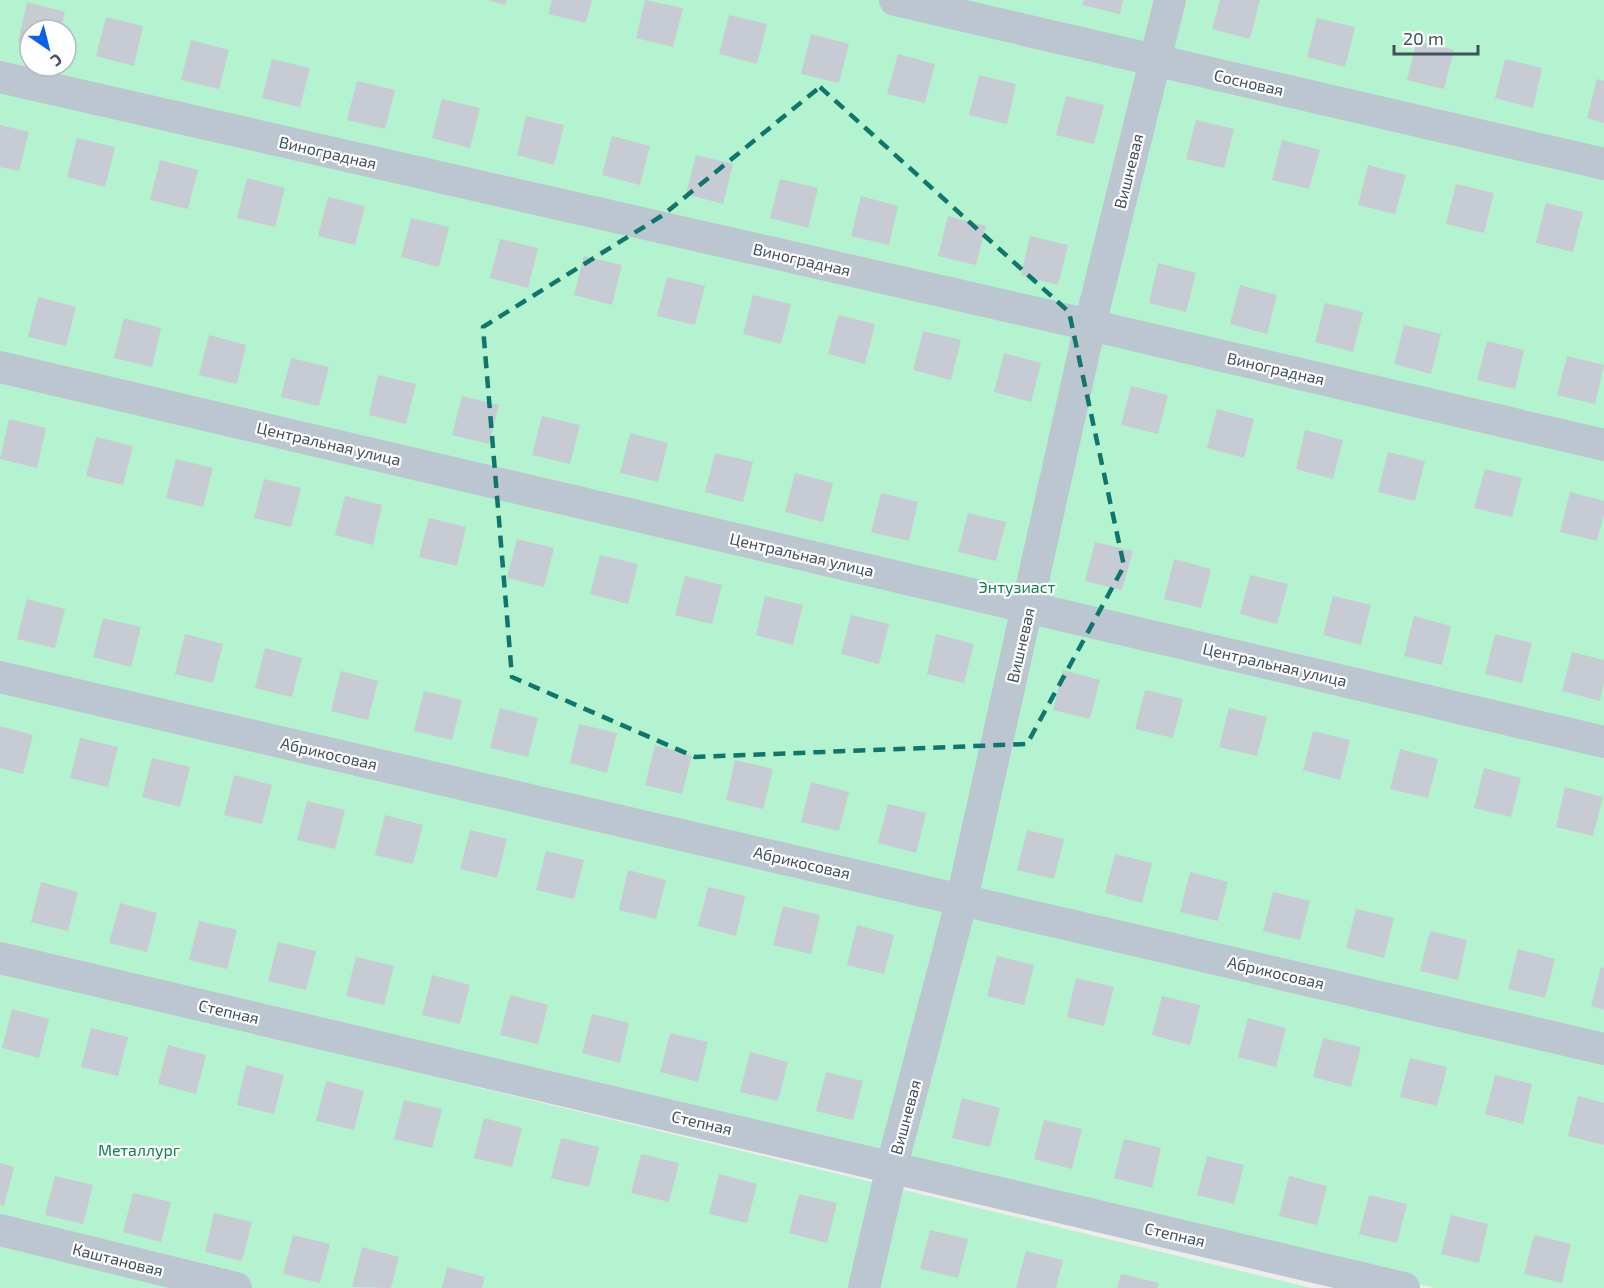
<svg xmlns="http://www.w3.org/2000/svg" width="1604" height="1288" font-family="'Exo 2',sans-serif">
<rect width="100%" height="100%" fill="#efecec"/>
<path fill="#b4f3cf" fill-rule="evenodd" d="M0 0H1604V1288H1435L0 947ZM30 30H66V66H30Z
M0 972 1311 1288H0Z"/>
<path fill="#c7cbd3" d="M487 0H507L506 5Z
M552 0H592L586 23 548 14Z
M645 0 683 8 673 47 636 38Z
M1084 0H1123L1120 14 1082 5Z
M1220 0H1260L1250 39 1212 29Z
M27 2 65 12 60 30H30V45L18 42Z
M729 15 767 24 757 64 719 54Z
M106 17 143 26 134 66 96 56Z
M1317 18 1355 27 1345 67 1307 57Z
M811 34 849 44 839 83 801 74Z
M191 40 229 50 219 89 181 80Z
M1417 40 1454 50 1444 89 1407 80Z
M898 54 935 64 925 103 887 94Z
M272 59 310 68 300 107 262 98Z
M1505 59 1542 68 1533 108 1495 98Z
M979 75 1016 84 1007 124 969 115Z
M1597 79 1604 81V123L1587 118Z
M357 81 395 90 385 129 347 120Z
M1066 96 1104 105 1094 144 1056 135Z
M442 99 480 108 470 148 432 138Z
M526 116 564 125 554 165 517 155Z
M1196 120 1234 129 1224 168 1186 159Z
M0 125 29 132 19 171 0 167Z
M612 136 650 146 640 185 602 175Z
M77 138 115 147 105 187 67 177Z
M1282 140 1320 150 1309 189 1272 180Z
M696 155 733 164 723 204 686 194Z
M160 160 198 170 188 209 150 200Z
M1368 165 1406 175 1395 214 1358 205Z
M247 178 285 188 275 227 237 218Z
M780 179 818 188 808 228 770 218Z
M1456 184 1494 193 1484 233 1446 224Z
M861 196 898 206 889 245 851 236Z
M328 197 365 206 355 245 318 236Z
M1546 203 1583 212 1573 252 1536 243Z
M948 216 986 226 976 265 938 256Z
M411 218 449 227 439 267 401 257Z
M1030 236 1068 245 1058 285 1021 275Z
M500 239 538 248 528 288 490 278Z
M584 256 622 265 612 305 574 295Z
M1158 263 1196 273 1186 312 1149 303Z
M667 277 705 286 695 325 657 316Z
M1240 285 1277 295 1267 334 1230 324Z
M753 295 791 304 781 344 743 334Z
M38 297 76 307 66 346 28 337Z
M1325 303 1363 312 1353 352 1315 342Z
M838 315 875 324 865 364 828 354Z
M124 318 161 328 152 367 114 358Z
M1404 325 1441 334 1431 374 1394 364Z
M923 331 961 340 951 380 913 370Z
M209 335 246 345 237 384 199 375Z
M1487 341 1524 350 1515 389 1477 380Z
M1004 353 1041 363 1031 402 994 392Z
M1567 356 1604 365 1595 404 1557 395Z
M291 358 329 367 319 406 281 397Z
M378 375 416 384 406 424 369 415Z
M1131 386 1168 395 1158 434 1121 425Z
M462 396 499 405 489 444 452 435Z
M1217 409 1254 419 1244 458 1207 448Z
M542 416 580 425 570 464 532 455Z
M9 419 46 428 37 468 0 459Z
M1305 430 1343 440 1333 479 1296 469Z
M630 433 668 443 658 482 620 473Z
M96 437 133 446 123 485 86 476Z
M1388 452 1425 461 1415 501 1378 492Z
M715 453 753 462 743 502 705 492Z
M176 459 213 468 203 507 166 498Z
M1485 469 1522 478 1512 517 1474 508Z
M795 473 833 483 823 522 785 512Z
M264 479 301 488 291 527 254 518Z
M1570 492 1604 501V514L1597 541 1560 532Z
M881 493 918 502 909 541 871 532Z
M345 496 382 505 373 545 335 535Z
M968 513 1006 522 996 561 958 552Z
M429 518 466 527 457 566 419 557Z
M517 539 554 548 544 587 507 578Z
M1095 542 1133 551 1122 590 1085 581Z
M600 555 638 564 628 604 590 594Z
M1174 559 1211 569 1201 608 1164 599Z
M1250 575 1288 584 1277 624 1240 614Z
M685 576 722 585 712 624 675 615Z
M765 596 803 605 793 645 756 635Z
M1333 596 1371 605 1361 645 1323 635Z
M27 599 65 609 55 648 17 639Z
M851 615 889 624 879 664 841 654Z
M1414 616 1451 626 1442 665 1404 656Z
M103 618 141 627 131 667 93 657Z
M185 634 223 644 213 683 175 674Z
M936 634 974 644 964 683 927 674Z
M1495 634 1532 643 1522 683 1485 674Z
M265 648 302 658 292 697 255 688Z
M1572 652 1604 660V683L1600 701 1562 691Z
M1063 670 1100 680 1090 719 1053 710Z
M341 671 378 681 368 720 331 711Z
M1145 690 1183 699 1173 738 1135 729Z
M424 691 462 700 452 740 414 731Z
M500 708 538 718 528 757 490 748Z
M1229 708 1267 717 1257 756 1219 747Z
M579 724 617 733 607 773 570 763Z
M0 726 33 735 23 774 0 768Z
M1313 731 1350 740 1340 780 1303 770Z
M80 738 118 747 108 787 70 778Z
M655 745 692 755 682 794 645 785Z
M1400 749 1438 759 1428 798 1390 789Z
M152 758 190 767 180 807 142 797Z
M735 760 773 769 763 809 726 800Z
M1484 768 1521 778 1511 817 1474 808Z
M234 775 272 785 262 824 224 815Z
M811 782 849 792 839 831 801 822Z
M1565 787 1603 797 1593 836 1556 827Z
M307 801 345 810 335 849 297 840Z
M888 804 926 813 916 853 878 843Z
M385 815 423 825 413 864 375 855Z
M470 830 507 839 497 878 460 869Z
M1027 830 1064 839 1054 879 1017 870Z
M546 851 584 860 574 899 536 890Z
M1115 854 1152 863 1142 903 1105 893Z
M628 870 666 880 656 919 619 910Z
M1190 872 1228 882 1218 921 1180 912Z
M41 882 78 892 68 931 31 922Z
M708 887 745 896 736 936 698 926Z
M1273 892 1310 901 1300 940 1263 931Z
M120 903 157 913 147 952 109 943Z
M783 906 820 915 811 954 773 945Z
M1356 909 1394 918 1384 958 1346 948Z
M199 921 237 930 227 969 189 960Z
M857 925 894 935 884 974 847 965Z
M1430 931 1467 940 1458 980 1420 971Z
M278 942 316 951 306 990 268 981Z
M1518 949 1555 959 1545 998 1508 989Z
M997 956 1034 965 1024 1005 987 996Z
M356 957 394 966 384 1005 346 996Z
M1601 967 1604 968V1010L1591 1006Z
M432 975 470 985 460 1024 422 1015Z
M1076 978 1114 987 1104 1026 1067 1017Z
M510 995 548 1005 538 1044 500 1035Z
M1162 996 1200 1005 1190 1045 1152 1035Z
M12 1009 49 1019 39 1058 2 1048Z
M592 1014 629 1023 620 1063 582 1053Z
M1248 1018 1286 1028 1276 1067 1238 1057Z
M91 1028 128 1037 118 1076 81 1067Z
M670 1033 708 1042 698 1082 660 1072Z
M1323 1038 1361 1047 1351 1087 1313 1077Z
M168 1045 206 1055 196 1094 158 1084Z
M750 1052 788 1062 778 1101 740 1092Z
M1410 1058 1447 1067 1437 1106 1400 1097Z
M246 1065 284 1075 274 1114 237 1105Z
M826 1072 863 1081 853 1120 816 1111Z
M1495 1075 1532 1084 1523 1124 1485 1114Z
M326 1081 364 1091 354 1130 316 1121Z
M1578 1096 1604 1103V1145L1568 1136Z
M962 1098 1000 1108 990 1147 952 1138Z
M404 1100 442 1109 432 1148 394 1139Z
M484 1118 522 1128 512 1167 474 1158Z
M1044 1120 1082 1129 1072 1169 1034 1159Z
M561 1138 599 1147 589 1187 551 1178Z
M1124 1139 1161 1148 1152 1188 1114 1178Z
M641 1154 679 1163 669 1202 631 1193Z
M1207 1156 1244 1165 1234 1204 1197 1195Z
M0 1163 14 1167 4 1206 0 1205Z
M719 1174 757 1184 747 1223 709 1214Z
M55 1176 93 1185 83 1224 45 1215Z
M1289 1176 1327 1186 1317 1225 1279 1216Z
M133 1193 171 1202 161 1242 123 1232Z
M799 1194 837 1203 827 1243 789 1233Z
M1369 1195 1407 1204 1397 1243 1359 1234Z
M214 1213 252 1222 242 1261 205 1252Z
M1451 1215 1488 1224 1479 1263 1441 1254Z
M930 1230 968 1239 958 1278 920 1269Z
M293 1235 330 1244 320 1283 283 1274Z
M1534 1235 1571 1244 1562 1283 1524 1274Z
M362 1247 399 1257 391 1288 352 1287Z
M1026 1251 1063 1260 1056 1288H1016Z
M447 1267 485 1277 482 1288H442Z
M1121 1274 1159 1283 1157 1288H1117Z"/>
<g fill="none" stroke-linecap="round" stroke-linejoin="round">
<path stroke="#bbc6d1" stroke-width="32" d="M895 0 1604 164
M0 77 1090 325 1604 445
M0 367 1604 742
M0 677 1604 1049
M0 958 1404 1288
M0 1230 236 1288
M864 1288 892 1166 962 899 1090 325 1170 0"/>
</g>
<path fill="none" stroke="#0f766e" stroke-width="4.5" stroke-dasharray="12 8" stroke-linejoin="round" d="M820 87 1069 312 1124 566 1027 744 695 757 512 677 483 327 663 215Z"/>
<g text-anchor="middle" dominant-baseline="central" stroke-width="4.5" stroke-linejoin="round" paint-order="stroke">
<g font-size="16" fill="#434f5b" stroke="#fff">
<text transform="translate(1249 82) rotate(13)">Сосновая</text>
<text transform="translate(328 152) rotate(13)">Виноградная</text>
<text transform="translate(1128 171) rotate(-76)">Вишневая</text>
<text transform="translate(802 259) rotate(13)">Виноградная</text>
<text transform="translate(1276 368) rotate(13)">Виноградная</text>
<text transform="translate(329 443) rotate(13)">Центральная улица</text>
<text transform="translate(802 554) rotate(13)">Центральная улица</text>
<text transform="translate(1020 645) rotate(-77)">Вишневая</text>
<text transform="translate(1275 664) rotate(13)">Центральная улица</text>
<text transform="translate(329 753) rotate(13)">Абрикосовая</text>
<text transform="translate(802 862) rotate(13)">Абрикосовая</text>
<text transform="translate(1276 972) rotate(13)">Абрикосовая</text>
<text transform="translate(229 1011) rotate(13)">Степная</text>
<text transform="translate(905 1117) rotate(-75)">Вишневая</text>
<text transform="translate(702 1122) rotate(13)">Степная</text>
<text transform="translate(1175 1234) rotate(13)">Степная</text>
<text transform="translate(118 1259) rotate(14)">Каштановая</text>
</g>
<g font-size="16" fill="#0d834d" stroke="#fff">
<text x="1017" y="586">Энтузиаст</text>
<text x="139" y="1149">Металлург</text>
</g>
</g>
<g transform="translate(48 48) rotate(145)"><circle r="28" fill="#ffffff" stroke="#b4b9bd" stroke-width="1.5"/>
<path d="M0-4.5L10 22L0 15L-10 22Z" fill="#0661ef"/>
<text y="-9" font-size="16" font-weight="bold" text-anchor="middle" fill="#434f5b">С</text>
</g>
<path d="M1394 45v9h84v-9" fill="none" stroke="#434f5b" stroke-width="3"/>
<text x="1403" y="45" font-size="18" fill="#434f5b" stroke="#ffffff" stroke-width="4.5" paint-order="stroke">20 m</text>
</svg>
